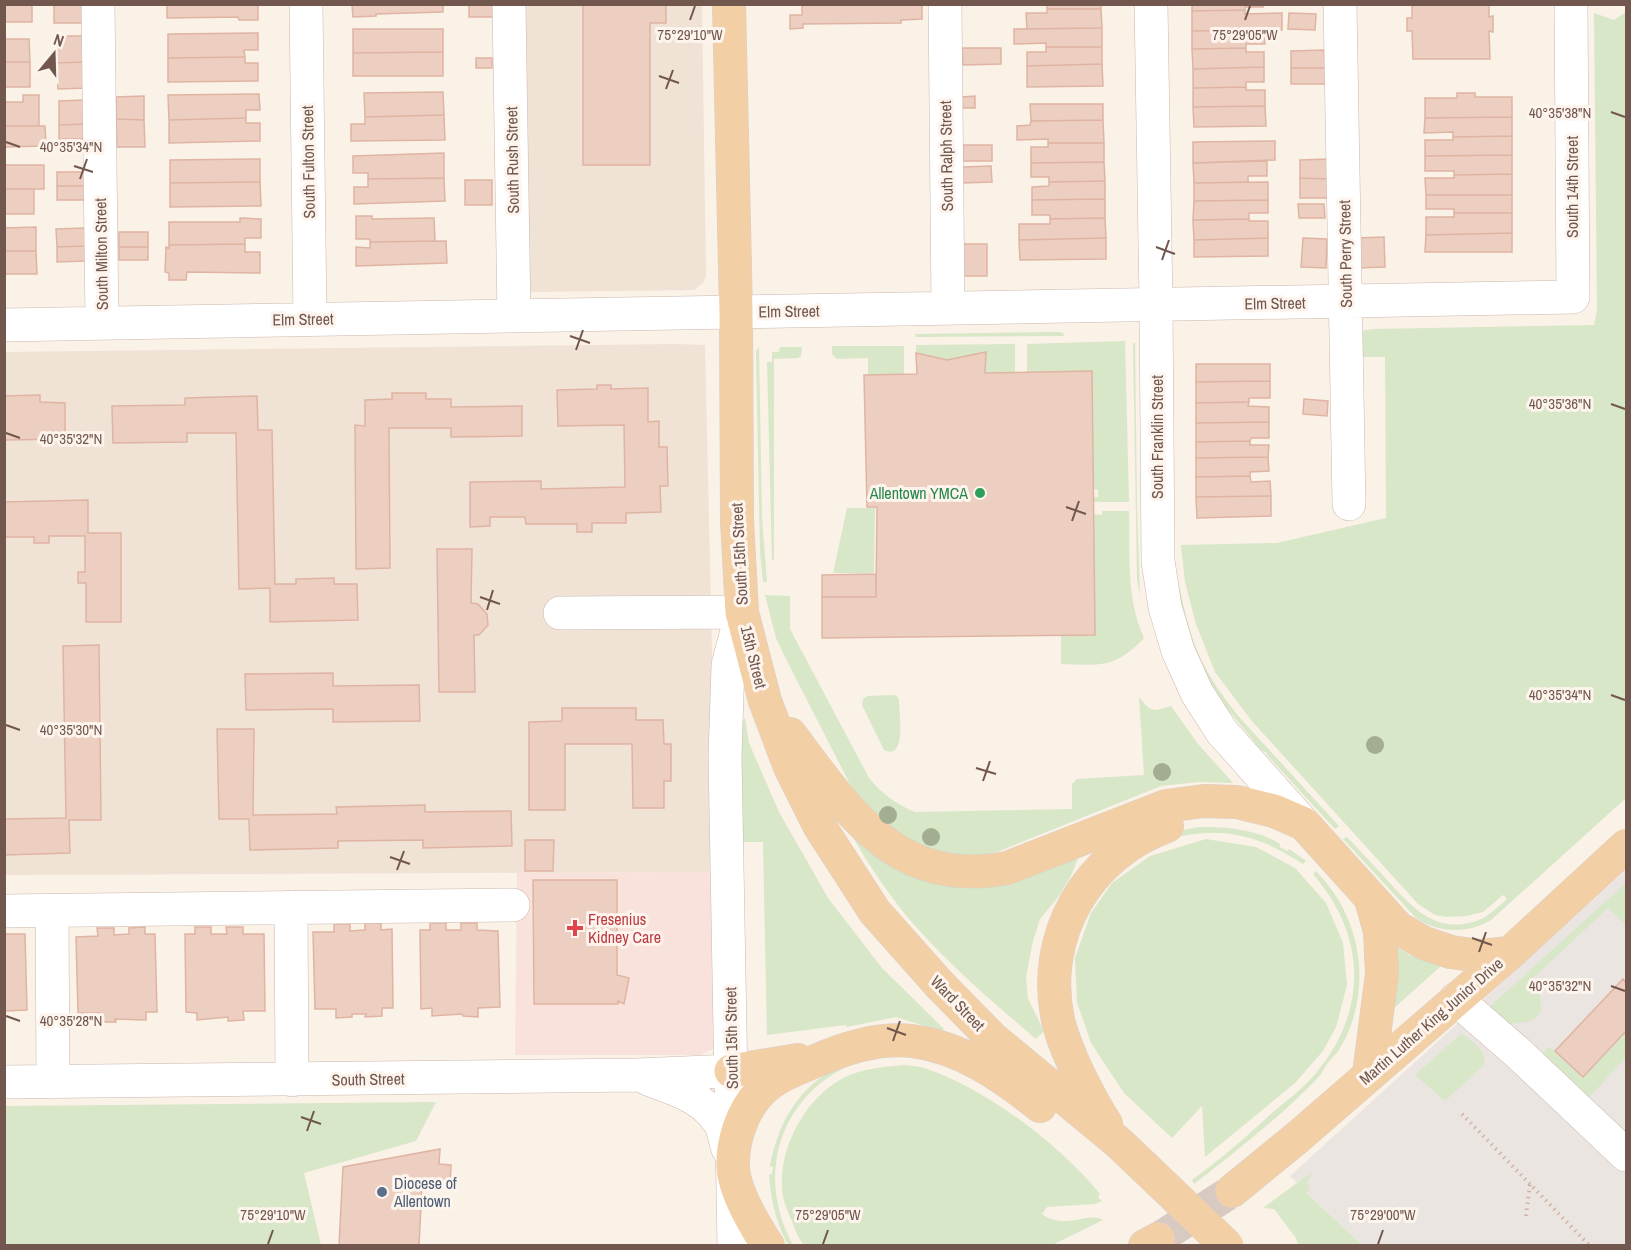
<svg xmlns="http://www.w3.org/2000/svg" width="1631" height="1250" font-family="'Archivo Narrow',sans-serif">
<rect width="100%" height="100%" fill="#faf1e7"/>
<path fill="#f1e2d6" d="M517 5H702L706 276 703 283 694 290 533 292 524 288Z
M677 344 705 345 717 872 5 875 4 352Z"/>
<path fill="#fae2dc" d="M717 872 718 1043 714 1048 701 1055H515L517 873Z"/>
<path fill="#ebe5e1" d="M1626 870V1245H1362L1290 1176Z"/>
<path fill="#d7e7c7" d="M1626 12V798L1491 920C1468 934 1438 933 1416 918L1343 839 1347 837C1361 851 1374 866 1388 881 1412 907 1434 933 1473 922 1486 919 1497 908 1507 899L1503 895 1483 912 1466 916 1447 917 1435 915 1418 904 1389 872 1251 720 1215 672 1196 624 1185 582 1181 545 1277 543 1386 518 1385 357H1361V331L1373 329 1594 325 1597 310 1594 13 1614 20Z
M1058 332 1063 333 1064 336 916 337 915 334Z
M1125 341 1129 502H1093V497H1098V490L1093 489 1092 371 1027 372V344Z
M1133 343H1135L1137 506 1140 595 1146 628 1137 579Z
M1015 344V372L985 373 986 352 947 360 916 353V345Z
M832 346H904V374L868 375V358L837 359 832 354Z
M759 347 762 518 767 582H763L760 551 756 351Z
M780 347H802L801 356 798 358 774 359V560H772L767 362H772V352H779Z
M847 508H875L874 573H833Z
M1102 511H1129C1130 553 1126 599 1144 638 1115 669 1100 665 1061 664V635L1093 514 1102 515Z
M1174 562C1179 584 1183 607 1190 630 1199 663 1219 692 1240 718L1339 826 1335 829 1267 755V753L1261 750 1212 690 1182 623Z
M765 595 790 596V629L869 778C882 794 896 804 915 812L1072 809V784L1077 779 1144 775 1139 697C1151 712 1152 712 1171 706L1198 744 1233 783 1198 782 1161 786 997 852 970 858 948 855 901 841 854 792 784 655 776 638Z
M893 695 897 696 899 700C899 714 907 761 884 750L862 705 863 699 868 696Z
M745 718 749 743 779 812 828 898 882 968 944 1029 941 1031 896 1017 847 1027 845 1025 767 1035 763 842H741L740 726Z
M1200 827C1227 827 1256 829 1280 844V847L1287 851 1289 849 1306 861 1303 864C1283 851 1261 839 1237 835 1164 822 1090 869 1071 941 1061 979 1073 1017 1087 1052L1084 1053C1075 1035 1067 1017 1063 997 1049 909 1116 839 1200 827Z
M850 832 873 854 894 868 1080 853 1071 876 1059 896 1040 919 1033 941 1026 977 1028 999 1044 1031 1036 1039C995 1004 954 969 918 929 892 900 869 866 850 832Z
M1206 839 1256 847 1295 868 1326 903 1343 943 1347 985 1336 1027 1323 1051 1295 1083 1205 1157 1202 1106 1172 1138 1124 1093 1091 1043 1077 1002 1075 958 1091 913 1112 883 1150 856Z
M1316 871C1341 897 1356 928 1359 965 1361 993 1355 1024 1340 1048 1338 1053 1335 1054 1332 1058 1325 1065 1323 1073 1316 1080 1279 1118 1236 1151 1194 1184L1192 1180C1221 1159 1246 1137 1272 1113 1287 1100 1304 1088 1316 1073 1369 1010 1366 935 1313 874Z
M1626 883V925L1608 908 1531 980 1540 992 1541 1010 1537 1016 1531 1021 1504 1025 1487 1009Z
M1394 945 1409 955 1441 966 1393 1009Z
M1626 1031V1057L1586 1101 1540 1057 1548 1047 1555 1051 1583 1077Z
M1462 1033C1471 1042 1488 1050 1484 1065L1445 1101 1415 1075Z
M842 1064 844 1068C776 1103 757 1180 793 1245H788C776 1222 771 1201 769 1175L772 1174 773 1167 770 1166C779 1119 800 1086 842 1064Z
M905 1065C912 1066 921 1066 927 1069 987 1089 1061 1146 1100 1194L1098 1197 1102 1201 1095 1204 1047 1207 1042 1214C1065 1231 1088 1211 1103 1220L1052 1245H804C798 1238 795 1230 792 1221 787 1210 782 1198 782 1186 780 1148 803 1104 835 1083 856 1069 880 1067 905 1065Z
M436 1102 416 1141 304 1173 321 1245H5V1106Z
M1312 1172 1307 1183 1310 1186 1307 1193 1362 1245H1298L1296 1238 1274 1209 1263 1208Z"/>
<path fill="#edcfc1" stroke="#dfb4a3" stroke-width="1.5" d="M4 4H32V22H4Z
M54 4H86V23H54Z
M167 4H258V20H239L238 17 167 18Z
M352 4H443V12L376 14V16L353 17Z
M469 4H496V17H469Z
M583 4H666V23H650V165H583Z
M802 4H922V19L901 20V23L803 24V28L790 29V15H802Z
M1028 4H1101V9H1047V5Z
M1192 4H1263V7H1245V10L1192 11Z
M1412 4H1489V17L1493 16V32L1489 31 1490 59H1413L1412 31H1407V18H1412Z
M1047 9H1101L1102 28 1027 29 1026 13H1047Z
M1245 10V14L1282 13V30L1192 31V11Z
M1289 13 1316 14 1315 30 1288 29Z
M1102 28V47H1046V43L1014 44V29Z
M353 29H443V52L353 53Z
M1264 30 1265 44H1246V48L1192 49V31Z
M258 33V50H244L245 57 168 58V34Z
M56 36H85L86 62 57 63Z
M4 39H29L30 62H4Z
M1046 47H1102V64L1027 66V52H1046Z
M962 48H1001V64L963 65Z
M1246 48V52H1264V67L1193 69 1192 49Z
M1324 50 1325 68H1291V51Z
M443 52V76H353V53Z
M245 57V63H258V81L168 82V58Z
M476 58H492V68H476Z
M4 62H30V87H4Z
M86 62 87 88 58 89 57 63Z
M1102 64 1103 86 1027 87V66Z
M1264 67V82H1246V87L1193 88V69Z
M1291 68H1325V84H1291Z
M1246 87V90H1265V106L1193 107V88Z
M443 92 444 115 365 117 364 93Z
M1457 93H1475V97H1512V117L1425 118V98H1457Z
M259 94 260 110H246V118L169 120 168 95Z
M23 95H39V126H4V102H23Z
M144 96V120L116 119V97Z
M975 96V108H963L962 97Z
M85 100V124L59 125V101Z
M1030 104H1103V120L1031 121Z
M1265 106 1266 126 1194 127 1193 107Z
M444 115 445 140 351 141V124H365V117Z
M1512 117V136L1453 137V132L1424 133 1425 118Z
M246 118V123H260V141L169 143V120Z
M116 119 144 120 145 147H117Z
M1103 120 1104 143H1048V139L1017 140V126L1030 125 1031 121Z
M85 124 86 139H59V125Z
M4 126H45L46 146 4 147Z
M1512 136V155L1425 156V140H1453V137Z
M1275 141V160L1193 163V142Z
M1048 143H1104V162L1031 163V147H1048Z
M963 145H992V161H963Z
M444 153V178L368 179V173H353V156Z
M1512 155V174L1454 175V171H1425V156Z
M260 159V182L170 183V160Z
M1328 159V179L1300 178V160Z
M1267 161V176H1248V182L1194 183 1193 163Z
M1104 162 1105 181 1049 182V177H1031V163Z
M4 165H44V189H4Z
M991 166 992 182 963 183V167Z
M57 172H86V186H57Z
M1512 174V195H1426L1425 178H1454V175Z
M444 178 445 201 354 204V187H368V179Z
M1300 178 1328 179V198H1300Z
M465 180H492V205H465Z
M1105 181V199L1032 200V187L1049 186V182Z
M260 182 261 206 170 207V183Z
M1268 182V200L1194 201V183Z
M57 186H86V200H57Z
M4 189H34V214H4Z
M1426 195H1512V213H1454V209H1426Z
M1105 199V218L1050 219V215H1032V200Z
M1268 200V213H1249V219L1193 220 1194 201Z
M1298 204H1324L1325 218H1299Z
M1454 213H1512V233L1426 235V217H1454Z
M356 216H372V219L434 218 435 241 370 242V239H356Z
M240 218 261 219V238H245V244L169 245V222H240Z
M1105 218 1106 238 1019 240V224H1050V219Z
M1249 219V221H1268V238L1194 240 1193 220Z
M36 227V251H4V228Z
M85 228V246L57 247 56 229Z
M119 232H148V247H119Z
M1512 233V252H1425L1426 235Z
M1384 237 1385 267 1356 268V238Z
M1106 238V259L1020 260 1019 240Z
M1268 238V256L1194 257V240Z
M1303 238 1327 239 1326 268 1301 267Z
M446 241 447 263 356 266V247L370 248V242Z
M245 244V252H260V273L187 272 186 280H169V273L165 272 166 247 169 248V245Z
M963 244H987V276H963Z
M85 246V261L57 262V247Z
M119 247H148V260H119Z
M4 251H36L37 274H4Z
M986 352 985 373 1092 371 1095 635 822 638V597H876L877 507H867L864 375 917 374 916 353 947 360Z
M1196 364H1270V381L1196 382Z
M1270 381V398H1249V402L1196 403V382Z
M597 385H611V389L648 388V422L659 421V447H667L668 486H660L661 512 626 513V523H592V532H577V524H526L525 517H490V526L470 527V482L541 481V489L625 487 624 425 558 426 557 390 597 389Z
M392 393H426V399H451V407L522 406V436L451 437V428H389L390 568 356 569 355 425 365 426V400L392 399Z
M40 395V402L65 403V439L4 440V396Z
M257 396 258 430H272L275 584H296V579L334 578V584H357L358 620 270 622V588L239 589 236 433H187V442L113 443 112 406 185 405V398Z
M1304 399 1328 401 1327 416 1303 414Z
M1249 402 1248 406 1269 407V422L1196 423V403Z
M1269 422V438H1251L1250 441 1196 442V423Z
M1250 441V445H1269L1268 457 1196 458V442Z
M1268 457 1269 471 1250 472V476L1196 477V458Z
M1250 476 1251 482 1270 481 1271 496 1196 497V477Z
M1271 496V516L1197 518 1196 497Z
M88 500V533H121V622H86V583H78V572H85V536H49V543H34V537H4V502Z
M437 549H472L471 603 478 604 487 614 488 625 479 635H474L475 692H439Z
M876 574V597H822V575Z
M99 645 101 820H69L70 853 4 855V819L66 818 63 646Z
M333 673V686L419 685 420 721 333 722V709L246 710 245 674Z
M562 708H636V720H663L664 744H671V781H664V808H633L632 744H565V810H529V722L562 721Z
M217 729H254L253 815 337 814 336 807 425 805V812L511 811 512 846 423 848V840L338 841V848L250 850 249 819H219Z
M525 840H554L553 871H525Z
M533 880H617V975L629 978 624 1004 618 1001V1004H534Z
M365 923H381V930L392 929 393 1008H382V1016L365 1017 366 1014H352V1017L336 1018V1009H315L313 932H334V924H350V931L365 930Z
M430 923H446V930H461V923H477V930L498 931 500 1007 478 1008V1017L463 1016 462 1014 432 1016V1008L421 1009 420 930H430Z
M145 927V934H155L157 1012H146V1020L115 1019 116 1022H100V1013H78L76 937 98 936 97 928H114V935L129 934V928Z
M195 927H211V934H227L226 927H243V934H264L265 1011H243L244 1020 228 1021V1017L197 1020V1013L186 1012 185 934H195Z
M4 929 5 934H25L27 1010 5 1011 4 1019Z
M1623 979 1626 983V1031L1583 1077 1555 1051Z
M440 1149 439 1164 451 1165 450 1185 422 1184 419 1246H339L343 1167Z"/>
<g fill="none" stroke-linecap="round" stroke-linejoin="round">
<path stroke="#d8cac1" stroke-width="33" stroke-dasharray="33 16" stroke-linecap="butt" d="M1158 1239 1232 1191"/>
<defs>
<path id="minor" d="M98 4 102 323
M306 4 310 319
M509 4 514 316
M945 4 948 308
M1151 4 1156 304 1158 561 1165 607 1178 651 1197 693 1222 732 1304 824
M1340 4 1349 504
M4 325 1573 297 1571 4
M560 613 742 612 728 665 725 757 734 1246
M291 907 292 1080
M4 911 513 905
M52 911 53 1082
M1456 999 1517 1052 1626 1155
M648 1079C675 1089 703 1097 719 1122 724 1129 725 1141 728 1149
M4 1082 638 1075 731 1071"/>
<path id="major" d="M729 4 736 312 737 521 742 612 765 701 790 767 820 827 875 912 939 984 992 1038 1119 1143
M790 734C848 811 896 889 1007 868L1166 806 1204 801 1237 802 1274 811 1304 824 1398 928 1424 943 1451 952 1480 956 1510 953
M731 1071 798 1060
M1369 1074 1382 974 1380 931 1371 900
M1106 1124C1090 1099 1064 1049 1058 1020 1040 936 1087 855 1167 826
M1232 1191 1298 1137 1510 953 1626 846
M768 1246C755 1226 734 1191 733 1167 732 1141 742 1111 760 1092 775 1076 800 1068 820 1059 848 1047 880 1037 912 1041 961 1047 1003 1076 1040 1106
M1145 1246 1158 1239"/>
</defs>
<use href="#minor" stroke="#cbb8ae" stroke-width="34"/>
<use href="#major" stroke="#d8d0cd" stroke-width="34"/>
<path stroke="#d2b2a4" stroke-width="4" stroke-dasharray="1.5 4.5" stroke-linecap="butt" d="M1462 1114 1590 1246
M1526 1216 1530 1184"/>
<use href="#minor" stroke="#fff" stroke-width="33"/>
<use href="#major" stroke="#f3cfa6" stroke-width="33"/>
<defs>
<path id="major-bridge" d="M1119 1143 1227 1246"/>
</defs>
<use href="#major-bridge" stroke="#d8d0cd" stroke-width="34" stroke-linecap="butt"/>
<use href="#major-bridge" stroke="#f3cfa6" stroke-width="33"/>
</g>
<g fill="#a2ae8f">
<circle cx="1375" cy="745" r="9"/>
<circle cx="1162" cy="772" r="9"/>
<circle cx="888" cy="815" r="9"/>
<circle cx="931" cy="837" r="9"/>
</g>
<path fill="none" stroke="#72574e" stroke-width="2" d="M690 20 695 6M1245 20 1250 6M659 76 679 83M666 89 673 70M1611 112 1625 117M6 142 20 147M74 166 93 172M80 179 87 159M1156 247 1175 254M1162 260 1169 240M570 336 590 343M576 350 583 330M1611 404 1625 409M6 433 20 438M1066 507 1086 514M1072 521 1079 501M480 597 500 604M487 610 493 590M1611 695 1625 700M6 725 20 730M976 768 996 774M983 781 990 761M390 857 410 864M397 870 404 851M1472 938 1492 945M1479 952 1486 932M1611 986 1625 991M6 1016 20 1021M887 1028 906 1035M893 1041 900 1021M301 1117 321 1124M307 1131 314 1111M268 1244 273 1230M823 1244 828 1230M1378 1244 1383 1230"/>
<circle fill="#2e9e5b" stroke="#fdf5ed" stroke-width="2" cx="980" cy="493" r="6"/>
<path fill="#e0444e" stroke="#fdf5ed" stroke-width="2" d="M572 919h6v6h6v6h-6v6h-6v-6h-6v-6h6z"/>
<circle fill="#5c6f8a" stroke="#fdf5ed" stroke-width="2" cx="382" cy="1192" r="6"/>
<g text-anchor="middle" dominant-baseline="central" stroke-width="6" stroke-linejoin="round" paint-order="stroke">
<g font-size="16" fill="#72574e" stroke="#fdf5ed">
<text transform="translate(946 156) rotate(-91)">South Ralph Street</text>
<text transform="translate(512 160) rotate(-91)">South Rush Street</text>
<text transform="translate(308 162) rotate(-91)">South Fulton Street</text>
<text transform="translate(1572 187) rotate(-90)">South 14th Street</text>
<text transform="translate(101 254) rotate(-91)">South Milton Street</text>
<text transform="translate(1345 254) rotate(-91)">South Perry Street</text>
<text transform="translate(1275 303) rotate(-1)">Elm Street</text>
<text transform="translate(789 311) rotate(-1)">Elm Street</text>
<text transform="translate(303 319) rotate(-1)">Elm Street</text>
<text transform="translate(1157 437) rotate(-90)">South Franklin Street</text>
<text transform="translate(739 554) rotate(-93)">South 15th Street</text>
<text transform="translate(754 657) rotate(76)">15th Street</text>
<text transform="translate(958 1003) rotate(46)">Ward Street</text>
<text transform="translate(1431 1021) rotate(-41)">Martin Luther King Junior Drive</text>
<text transform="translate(731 1038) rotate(-91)">South 15th Street</text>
<text transform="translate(368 1079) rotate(-1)">South Street</text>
</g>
<g font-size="16" fill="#27864d" stroke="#fdf5ed" text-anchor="end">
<text x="968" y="493">Allentown YMCA</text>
</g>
<g font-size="16" fill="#be3a42" stroke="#fdf5ed" text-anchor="start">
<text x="588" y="919">Fresenius<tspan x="588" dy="18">Kidney Care</tspan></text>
</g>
<g font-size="16" fill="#4e5e75" stroke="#fdf5ed" text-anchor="start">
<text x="394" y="1183">Diocese of<tspan x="394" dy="18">Allentown</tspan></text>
</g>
</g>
<g font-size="15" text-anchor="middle" fill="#72574e" stroke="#fdf5ed" stroke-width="6" stroke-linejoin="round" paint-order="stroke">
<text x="690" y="40">75°29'10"W</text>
<text x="1245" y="40">75°29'05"W</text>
<text x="1560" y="118">40°35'38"N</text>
<text x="71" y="152">40°35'34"N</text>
<text x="1560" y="409">40°35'36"N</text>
<text x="71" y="444">40°35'32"N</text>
<text x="1560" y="700">40°35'34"N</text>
<text x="71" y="735">40°35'30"N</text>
<text x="1560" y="991">40°35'32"N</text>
<text x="71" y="1026">40°35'28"N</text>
<text x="273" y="1220">75°29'10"W</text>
<text x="828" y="1220">75°29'05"W</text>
<text x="1383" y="1220">75°29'00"W</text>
</g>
<rect width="1631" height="1250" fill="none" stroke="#72574e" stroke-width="12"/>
<g transform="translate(54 54) rotate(19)" stroke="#fdf5ed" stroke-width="4.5" paint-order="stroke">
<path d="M0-4.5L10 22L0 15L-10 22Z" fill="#72574e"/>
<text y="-9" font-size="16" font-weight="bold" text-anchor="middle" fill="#72574e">N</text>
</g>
</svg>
